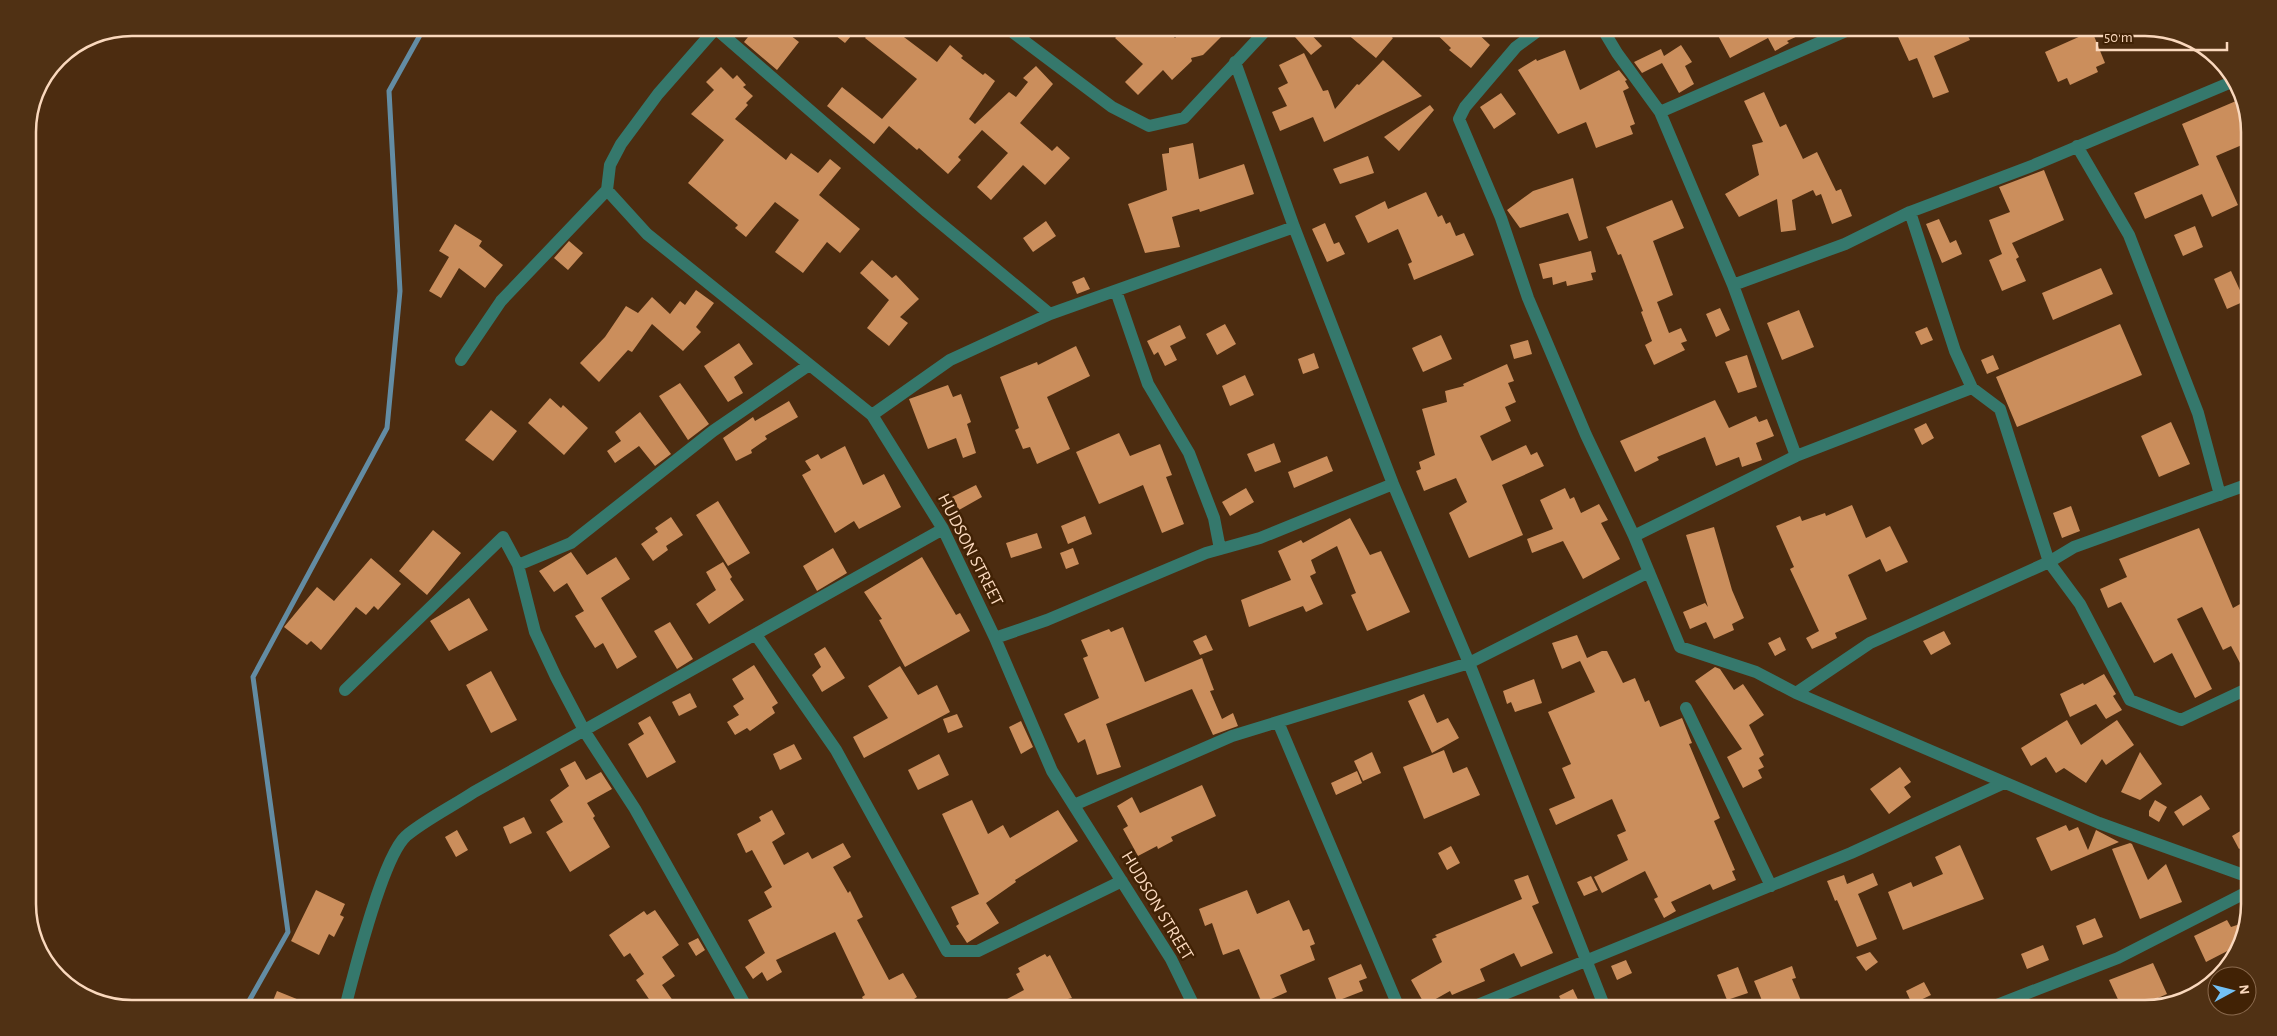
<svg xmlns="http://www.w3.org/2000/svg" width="2277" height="1036" font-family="'Alegreya Sans',sans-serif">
<rect width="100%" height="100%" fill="#4c2c10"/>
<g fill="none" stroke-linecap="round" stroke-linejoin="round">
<path stroke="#638ca3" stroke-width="5" d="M245 1008 288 932 253 677 387 428 400 291 389 91 424 28"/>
</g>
<path fill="#cb8e5c" d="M755 28H781L799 42 777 70 744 42Z
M826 28H858L845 43Z
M873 28H892L937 62 950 45 963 56 961 58 983 75 985 73 995 81 969 119 975 124 1009 92 1016 97 1028 82 1023 78 1036 66 1053 84 1020 123 1052 151 1057 146 1070 158 1045 185 1023 165 991 200 977 187 1008 153 982 130 958 157 961 160 948 174 919 148 917 150 889 126 874 144 827 106 842 87 882 119 917 79 865 38Z
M1125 28H1165L1175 38 1185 28H1230L1203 55 1191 58 1192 61 1172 80 1163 70 1138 95 1125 82 1143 64 1115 38Z
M1305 28 1322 46 1311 55 1295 37Z
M1340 28H1381L1393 38 1376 58Z
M1430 28H1472L1490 45 1471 68 1449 50 1451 48Z
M1714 28H1815L1787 41 1789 43 1775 51 1768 38 1730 58Z
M1894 28H1964L1970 40 1934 56 1949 92 1933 98 1917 58 1909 61Z
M2092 31 2105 63 2096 67 2098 72 2070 85 2067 78 2058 82 2045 52Z
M1681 45 1692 62 1685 66 1694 84 1679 93 1662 63 1642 73 1634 62 1661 49 1664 56Z
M1565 50 1580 90 1619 70 1627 80 1625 81 1629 88 1623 91 1635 124 1630 126 1633 134 1596 148 1586 122 1558 134 1518 70 1536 59 1537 61Z
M1304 53 1323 91 1328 90 1335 109 1357 84 1359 85 1383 60 1422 96 1324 142 1313 117 1280 131 1272 112 1287 106 1278 88 1288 83 1279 65Z
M721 67 733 79 737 75 746 85 743 87 753 96 746 103 748 105 735 119 786 160 791 153 818 173 830 159 841 168 819 195 860 229 840 253 827 242 803 273 775 252 799 220 775 202 746 237 735 228 738 225 688 183 724 140 691 114 714 90 706 82Z
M1764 92 1780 127 1786 124 1803 159 1817 152 1836 191 1841 189 1852 216 1832 224 1821 194 1816 196 1813 190 1792 200 1796 230 1781 232 1777 199 1739 217 1725 194 1759 175 1752 145 1763 142 1744 101Z
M1501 93 1516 114 1494 129 1480 107Z
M2236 101 2241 114 2245 112 2249 126V142L2216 156 2238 205 2212 217 2202 194 2145 219 2134 193 2199 165 2182 124Z
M1430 105 1434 110 1399 151 1384 137Z
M1193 143 1199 179 1244 164 1254 194 1200 212 1199 209 1172 217 1180 247 1145 253 1128 204 1167 190 1162 154 1169 153V148Z
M1368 156 1374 173 1340 184 1333 169Z
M2044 170 2064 220 2012 243 2019 257 2016 259 2026 281 2002 291 1989 260 2002 254 1989 220 2010 212 1999 187Z
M1573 178 1588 238 1579 241 1568 213 1520 228 1507 210 1533 191Z
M1426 192 1438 217 1442 215 1446 224 1450 222 1456 236 1464 233 1474 255 1414 280 1408 264 1412 262 1398 229 1368 243 1355 216 1385 201 1388 209Z
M1672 200 1684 228 1653 241 1673 295 1657 302 1669 333 1681 328 1687 341 1681 343 1685 350 1654 365 1645 345 1652 341 1641 312 1643 311 1621 254 1618 255 1606 227Z
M1939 219 1950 243 1956 240 1962 254 1942 263 1926 224Z
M1046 221 1056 236 1033 252 1023 238Z
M1325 223 1334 244 1339 242 1345 254 1327 262 1312 229Z
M455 224 482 241 479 246 503 265 485 288 459 268 441 298 429 291 449 257 439 251Z
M2195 226 2203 247 2183 256 2174 235Z
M569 241 583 253 568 270 554 258Z
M1591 251 1596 272 1591 273 1593 280 1567 286 1566 281 1553 285 1552 277 1543 279 1539 264Z
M872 260 892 278 896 275 919 299 900 317 908 323 889 346 867 328 889 300 860 273Z
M2101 268 2113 294 2053 320 2042 293Z
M2231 271 2245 301 2227 309 2214 279Z
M1084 277 1090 289 1077 294 1072 282Z
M696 290 714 303 696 327 701 332 683 351 652 324 632 352 628 350 599 382 580 363 605 337 626 306 638 313 652 297 670 314 680 301 685 305Z
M1720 308 1730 330 1716 337 1706 314Z
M1799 310 1814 347 1782 360 1767 323Z
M1225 324 1236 344 1217 355 1206 334Z
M2120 324 2142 375 2017 427 1996 377Z
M1180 325 1186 338 1170 346 1177 360 1165 366 1158 352 1154 355 1147 341Z
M1927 327 1933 340 1921 345 1915 332Z
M1441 335 1452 359 1423 372 1412 348Z
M1528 340 1532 354 1514 359 1510 345Z
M739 343 753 364 734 377 743 393 728 402 704 366Z
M1076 346 1090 376 1047 397 1070 449 1037 464 1030 447 1023 449 1015 430 1019 428 1000 377 1037 362 1038 365Z
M1314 353 1319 368 1303 374 1298 359Z
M1747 355 1757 387 1738 393 1725 362Z
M1993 355 1999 369 1987 374 1981 360Z
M1507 364 1514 381 1508 383 1516 402 1505 407 1511 421 1480 436 1492 461 1526 445 1531 455 1537 452 1544 466 1502 485 1523 535 1469 558 1449 513 1467 502 1456 478 1424 491 1416 471 1421 469 1419 462 1435 455 1422 409 1447 402 1445 391 1464 386 1463 384Z
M1245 375 1254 395 1230 406 1222 386Z
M680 383 709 424 688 440 659 396Z
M948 385 953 397 961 394 971 422 967 424 976 453 963 458 956 438 928 449 909 399Z
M550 398 561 408 563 405 588 428 564 455 528 423Z
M1715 400 1729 428 1756 416 1759 422 1767 419 1774 436 1756 443 1762 460 1742 467 1739 457 1716 466 1705 437 1657 457 1659 460 1635 472 1620 441Z
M789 401 798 417 765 436 767 439 751 450 752 453 736 461 723 438 753 417 755 421Z
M491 410 517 431 493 461 465 440Z
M640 412 671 454 655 466 639 446 615 463 607 451 621 441 615 432Z
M2171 422 2190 464 2159 477 2141 436Z
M1926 423 1934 438 1922 445 1914 429Z
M1119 433 1130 456 1160 444 1172 475 1166 477 1184 524 1162 533 1143 485 1099 504 1076 452Z
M1274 443 1281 462 1255 472 1247 454Z
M845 446 863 485 884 474 901 507 859 529 854 521 835 533 802 475 811 470 805 461 818 454 821 459Z
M1327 456 1333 471 1294 488 1288 472Z
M976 485 982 497 959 510 952 497Z
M1246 488 1254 502 1230 516 1222 502Z
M1565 488 1570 499 1574 497 1581 513 1599 504 1608 520 1601 523 1620 559 1583 579 1563 541 1532 553 1527 539 1553 529 1540 500Z
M718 501 750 553 728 566 696 515Z
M1852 505 1866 538 1890 526 1908 562 1886 572 1880 559 1848 575 1867 619 1835 633 1837 638 1812 649 1806 638 1819 631 1790 569 1794 567 1776 526 1800 516 1802 521 1825 513 1826 516Z
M2071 506 2080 531 2062 538 2053 513Z
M1085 516 1092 534 1068 544 1061 526Z
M671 517 683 535 666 546 668 550 653 561 641 544 658 532 655 528Z
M1350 518 1370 555 1381 551 1410 612 1367 631 1351 595 1356 593 1337 546 1311 560 1316 573 1310 576 1323 604 1306 612 1303 606 1249 627 1241 600 1291 580 1278 551 1301 540 1303 543Z
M1714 527 1732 590 1744 618 1732 624 1734 630 1714 639 1706 622 1690 629 1683 612 1705 603 1708 607 1686 535Z
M2199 528 2233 608 2249 599V680L2231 646 2223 650 2202 607 2177 619 2212 689 2195 698 2172 653 2154 663 2121 602 2108 608 2100 589 2127 577 2119 559Z
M433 530 461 553 427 595 399 571Z
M1037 533 1042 548 1011 558 1006 543Z
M833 548 847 573 817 591 803 566Z
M1073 548 1079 564 1066 569 1060 553Z
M571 552 587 575 616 557 630 579 601 598 637 657 617 669 603 643 595 648 575 616 584 611 567 583 554 592 539 571Z
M922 557 956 615 960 613 970 631 905 667 879 620 882 619 864 592Z
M371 558 401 584 378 610 374 606 366 615 356 607 321 650 311 641 307 645 284 627 317 587 334 601Z
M723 562 732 577 730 579 744 600 709 624 696 604 716 590 706 572Z
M469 598 488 630 449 651 430 621Z
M670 622 693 659 677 669 654 631Z
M1123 627 1145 682 1202 658 1214 690 1210 691 1222 719 1233 713 1238 726 1213 735 1192 689 1106 724 1121 767 1097 775 1085 739 1078 743 1064 714 1099 698 1083 658 1088 656 1081 640 1109 629 1111 632Z
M1944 631 1951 644 1931 655 1923 641Z
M1206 635 1213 650 1200 655 1193 641Z
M1577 635 1587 658 1602 651H1607L1623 683 1635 678 1645 702 1649 700 1660 727 1682 718 1692 743 1689 744 1720 818 1714 821 1735 870 1732 871 1736 880 1713 890 1710 884 1671 902 1676 911 1664 918 1654 899 1658 897 1645 871 1602 893 1594 877 1628 860 1617 835 1626 831 1612 799 1556 825 1549 809 1575 798 1562 768 1571 764 1548 712 1595 692 1580 661 1562 669 1552 643Z
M1780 637 1786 650 1775 656 1768 643Z
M825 647 845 678 822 692 812 675 821 667 814 654Z
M754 665 778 703 772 707 775 713 750 731 747 728 735 735 727 722 739 715 733 706 744 699 732 679Z
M900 666 918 695 937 685 950 712 864 758 853 737 888 718 868 686Z
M1715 667 1720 669 1734 690 1743 684 1764 715 1749 725 1764 755 1759 758 1764 767 1758 770 1762 778 1743 788 1727 757 1742 749 1695 681Z
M491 671 517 720 491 733 466 685Z
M2104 674 2116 694 2113 696 2122 710 2106 719 2096 704 2070 717 2060 694 2083 683 2084 685Z
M1534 679 1542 703 1515 712 1511 702 1507 704 1503 691Z
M690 693 697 707 679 716 672 702Z
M1424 694 1437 723 1448 718 1459 738 1432 753 1408 701Z
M957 714 963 727 948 733 943 719Z
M650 716 676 762 647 778 628 744 644 734 638 723Z
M2067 720 2081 745 2117 720 2134 745 2106 765 2102 759 2086 783 2064 768 2056 773 2046 757 2031 766 2021 748Z
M1021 721 1033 747 1021 754 1009 727Z
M794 744 802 759 780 770 773 754Z
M1444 750 1453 773 1467 767 1480 795 1424 819 1403 767Z
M1372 752 1381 773 1363 781 1354 761Z
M2140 752 2162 784 2140 800 2121 792Z
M939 754 949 775 918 790 908 770Z
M575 761 586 780 601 772 612 789 587 803 595 816 593 818 610 847 570 872 546 832 563 822 550 800 569 786 560 769Z
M1900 767 1911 782 1904 787 1911 797 1889 814 1870 789Z
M1357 771 1362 783 1336 795 1331 783Z
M1202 785 1216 816 1171 837 1173 841 1158 849 1157 846 1138 856 1123 829 1128 826 1117 806 1132 797 1140 813Z
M2201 795 2210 809 2183 826 2174 812Z
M972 800 988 834 1003 825 1010 838 1058 810 1078 841 1015 880 1016 882 986 903 999 923 967 943 956 926 959 924 951 907 979 894 942 814Z
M2155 800 2167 807 2159 822 2149 816V811Z
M772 810 785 834 772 842 784 865 808 852 812 859 843 843 851 857 833 867 848 893 850 891 863 917 857 920 889 980 903 973 917 997 908 1003 912 1008H848L863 999 862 997 865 995 835 932 776 960 782 972 767 981 762 972 753 979 745 967 765 953 748 920 772 907 764 892 772 887 752 850 746 853 737 834 761 821 759 817Z
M524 817 532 833 510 844 503 827Z
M2066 825 2069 831 2078 827 2088 850 2096 830 2119 842 2051 871 2036 838Z
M2249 826V843L2239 849 2232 836Z
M457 830 468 850 456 857 445 837Z
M2130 843 2132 844 2148 880 2166 864 2182 902 2140 919 2112 849Z
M1960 845 1984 899 1903 930 1888 892 1911 882 1913 887 1943 874 1935 857Z
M1451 846 1460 863 1447 870 1438 853Z
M1873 873 1878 885 1858 894 1877 939 1857 947 1837 900 1835 901 1827 881 1844 875 1847 884Z
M1528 875 1539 903 1532 906 1553 953 1521 967 1514 953 1480 969 1485 981 1452 995 1450 991 1425 1005 1411 980 1442 962 1432 939 1437 937 1435 935 1522 899 1514 880Z
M1591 876 1598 890 1584 896 1577 882Z
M316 890 345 904 340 915 344 917 334 937 329 934 319 955 291 941Z
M1247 890 1257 914 1289 900 1303 931 1309 929 1315 944 1310 946 1315 960 1280 975 1287 992 1262 1003 1239 949 1223 955 1212 923 1205 926 1199 909Z
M655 910 679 945 662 957 675 976 662 985 678 1008H655L636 980 644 974 630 953 624 957 609 935 644 911 647 915Z
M2095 918 2103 937 2083 945 2076 926Z
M2227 920 2231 927 2246 922 2241 944 2206 962 2194 936Z
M698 938 705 950 696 956 688 943Z
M2043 945 2049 960 2027 969 2021 954Z
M1870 952 1878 962 1866 971 1856 957Z
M1045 954 1047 957 1050 955 1072 998 1068 999 1071 1004 1062 1008H990L1024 990 1016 974 1020 972 1018 968Z
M1626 960 1632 973 1617 980 1611 966Z
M2153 963 2167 994 2142 1005 2143 1008H2122L2109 980Z
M1361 964 1367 978 1359 981 1363 991 1337 1001 1328 978Z
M1792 966 1796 978 1792 979 1804 1008H1765L1754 981Z
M1738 967 1748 993 1727 1000 1717 975Z
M1924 982 1931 995 1912 1004 1906 991Z
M1573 989 1582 1008H1565L1559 996Z
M277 991 319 1008H270Z"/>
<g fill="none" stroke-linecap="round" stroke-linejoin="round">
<path stroke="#35786c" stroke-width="12" d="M715 28 927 212 1050 314
M1007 28 1112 107 1149 126 1184 118 1268 28
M1542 28 1516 47 1465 107 1459 119 1501 218 1528 298 1586 435 1634 536 1680 647 1756 672 1796 693 2099 823 2249 877
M1602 28 1617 53 1660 112 1733 285 1796 456
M1235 62 1294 227 1393 484 1469 663 1605 1008
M1660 112 1853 28
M2077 146 2129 235 2198 413 2220 495
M607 190 647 234 872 415 943 529 995 638 1052 771 1171 959 1195 1008
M607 190 610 165 621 144 658 94 716 28
M1910 212 1955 351 1972 388 2000 409 2049 562 2080 604 2130 700 2181 720 2249 688
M1733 285 1845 244 1910 212 2034 165 2234 81
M1116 291 1148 384 1189 453 1214 518 1220 549
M461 360 501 301 607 190
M872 415 950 360 1050 314 1294 227
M1634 536 1796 456 1972 388
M518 565 571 543 713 431 809 365
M756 635 836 750 947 951H978L1122 881
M995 638 1047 620 1206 553 1260 538 1393 484
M345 690 503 537 518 565 535 632 556 677 585 732 635 809 747 1008
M1796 693 1870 643 2049 562 2074 547 2249 484
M1686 708 1771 886
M1278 722 1399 1008
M1074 805 1232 736 1469 663 1649 572
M345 1008C354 973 382 858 406 836 425 820 453 806 474 792L943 529
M1470 1008 1851 853 2004 783
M1989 1008 2118 958 2249 891"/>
</g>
<g text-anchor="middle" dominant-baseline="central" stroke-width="5" stroke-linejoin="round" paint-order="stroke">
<g font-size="18" fill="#fad8bd" stroke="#412205">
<text transform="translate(970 550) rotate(63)">HUDSON STREET</text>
<text transform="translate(1157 906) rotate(59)">HUDSON STREET</text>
</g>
</g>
<path d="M0 0H2277V1036H0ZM132 36H2145A96 96 0 0 1 2241 132V904A96 96 0 0 1 2145 1000H132A96 96 0 0 1 36 904V132A96 96 0 0 1 132 36Z" fill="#503114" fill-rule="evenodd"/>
<path fill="none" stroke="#fad8bd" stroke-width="2.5" d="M132 36H2145A96 96 0 0 1 2241 132V904A96 96 0 0 1 2145 1000H132A96 96 0 0 1 36 904V132A96 96 0 0 1 132 36Z"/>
<g transform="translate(2232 991) rotate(83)"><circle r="24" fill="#412205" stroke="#8b6b4f"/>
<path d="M0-4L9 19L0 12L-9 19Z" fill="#73c1f5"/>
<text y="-8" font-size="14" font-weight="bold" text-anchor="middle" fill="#fad8bd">N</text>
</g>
<path d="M2097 42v8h130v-8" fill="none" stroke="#fad8bd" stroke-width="2.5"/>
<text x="2104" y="42" font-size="15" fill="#fad8bd" stroke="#412205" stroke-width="4" paint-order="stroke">50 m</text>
</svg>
